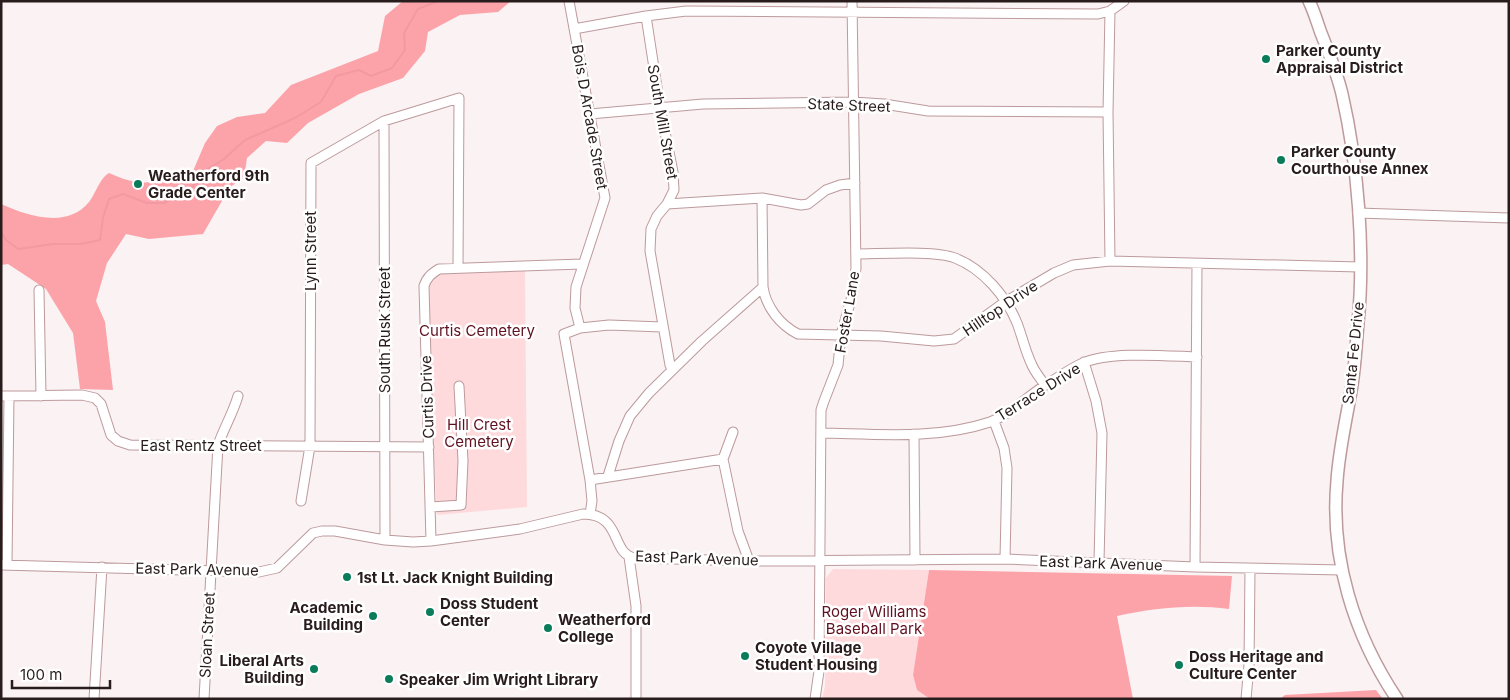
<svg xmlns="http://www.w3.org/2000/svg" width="1510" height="700" font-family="Inter,sans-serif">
<rect width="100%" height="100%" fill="#faf2f3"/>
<path fill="#fedadc" d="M525 271 527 507 437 515 430 388 428 292C429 280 433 275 445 272Z
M833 569 929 570 913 675 917 690 930 699H822L825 686 826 578Z"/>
<path fill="#fca3aa" d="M403 1H511L498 12 460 15 428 32 425 51 403 78 359 94 308 123 287 143 266 141 247 158 244 178 230 187 203 234 149 239 126 234 107 263 96 301 105 322 113 390 80 389 73 333 46 289 8 264 1 265V204C28 216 67 229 89 202 96 193 99 179 109 173 143 189 159 182 193 171L205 143 217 126 237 117 265 113 291 85 378 51 385 16Z
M929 570 1232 576 1229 609C1191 604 1154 608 1117 616L1133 699H930L917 690 913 675Z
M1376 690 1383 699H1280L1285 695Z"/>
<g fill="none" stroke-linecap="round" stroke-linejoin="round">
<path stroke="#f299a1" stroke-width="2" d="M1 232 6 240 18 249 53 244H81L100 240 103 218 109 199 123 194 147 203H164L190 190 203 172 224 159 245 140 295 118 321 102 336 76 359 70 371 76 392 68 405 50 404 33 418 9 438 1"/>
<defs>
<path id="minor" d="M569 1 605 198 576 287 575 308 580 328 564 334 590 480 592 501 590 514
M1110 11 1108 112 1110 261
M646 16 660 107 673 172 674 190 667 204 657 216 651 229 650 251 670 365 672 369
M574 29 646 16 686 11 1098 14 1110 11 1124 1
M590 114 703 104 853 102 884 104 928 111 1108 112
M384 121 385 540
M762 198 763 287
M667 204 762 198 801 205 808 204 826 190 840 185 855 183
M1358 213 1509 218
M856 254C880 254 935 250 955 258 983 269 1006 296 1017 323 1022 336 1025 350 1031 363 1034 371 1040 378 1045 385
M39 290 41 396
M580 328 609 325 662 327
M1084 362 1096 401 1102 433 1099 562
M1 396 82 395 95 398 101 404 111 435 118 441 130 445 429 447
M994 421 1004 448 1007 468 1005 559
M821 433C877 434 936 440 990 422 1006 417 1031 394 1047 384 1059 377 1071 368 1083 363 1110 351 1167 356 1197 357
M914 434 915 560
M723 459 733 432
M608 476 619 441 630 416 649 393 702 341 763 287C766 307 780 325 798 334L881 336 934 341 954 339 1005 302 1054 273 1073 265 1110 261 1360 267
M590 480 723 459 738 531 749 561
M301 501 310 446 311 163 384 121 459 98 458 268
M431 507 461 505 463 461 459 386
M431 541 424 286C427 277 431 274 439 269L582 264
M629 557 636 606V699
M1 565 259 572 277 568 313 533 322 531H335L385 540 413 542 431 541 520 529 583 514C623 514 610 554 635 558L749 561 1005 559 1195 567 1342 570
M7 565 9 396
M1195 567 1197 264
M94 699 102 567
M204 699 218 445C224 428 233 413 238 396
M815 699 819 671 821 410 824 401 838 365 841 335 852 296 856 268 852 1
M1246 699 1249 665 1250 569"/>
<path id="major" d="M1309 1C1314 11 1317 22 1321 33 1329 53 1337 73 1342 94 1358 163 1365 253 1358 323 1356 346 1355 369 1351 391 1346 421 1339 450 1337 481 1330 558 1354 635 1397 699"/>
</defs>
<use href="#minor" stroke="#bd9a9c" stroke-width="11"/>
<use href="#major" stroke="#bd9a9c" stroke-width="14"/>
<use href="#minor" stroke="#fff" stroke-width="9"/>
<use href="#major" stroke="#fff" stroke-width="11"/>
</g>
<g fill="#0a7c59" stroke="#fff" stroke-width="2">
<circle cx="1266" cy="59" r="5"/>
<circle cx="1281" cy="160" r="5"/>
<circle cx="138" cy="184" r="5"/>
<circle cx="347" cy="577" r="5"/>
<circle cx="430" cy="612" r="5"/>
<circle cx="373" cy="616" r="5"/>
<circle cx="548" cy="628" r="5"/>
<circle cx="745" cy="656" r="5"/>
<circle cx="1179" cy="665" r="5"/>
<circle cx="314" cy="669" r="5"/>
<circle cx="389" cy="679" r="5"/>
</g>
<g text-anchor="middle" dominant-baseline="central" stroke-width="5" stroke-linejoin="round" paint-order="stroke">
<g font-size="15" font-weight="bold" fill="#291c1d" stroke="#fff" text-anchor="start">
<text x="1276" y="50">Parker County<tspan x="1276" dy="17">Appraisal District</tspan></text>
<text x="1291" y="151">Parker County<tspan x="1291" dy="17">Courthouse Annex</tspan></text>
<text x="148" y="175">Weatherford 9th<tspan x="148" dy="17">Grade Center</tspan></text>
<text x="357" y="577">1st Lt. Jack Knight Building</text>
<text x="440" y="603">Doss Student<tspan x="440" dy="17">Center</tspan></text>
<text x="363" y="607" text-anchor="end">Academic<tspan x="363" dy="17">Building</tspan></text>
<text x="558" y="619">Weatherford<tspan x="558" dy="17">College</tspan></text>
<text x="755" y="647">Coyote Village<tspan x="755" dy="17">Student Housing</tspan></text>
<text x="1189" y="656">Doss Heritage and<tspan x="1189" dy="17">Culture Center</tspan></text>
<text x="304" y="660" text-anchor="end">Liberal Arts<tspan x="304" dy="17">Building</tspan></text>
<text x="399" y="679">Speaker Jim Wright Library</text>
</g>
<g font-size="15" fill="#291c1d" stroke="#fff">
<text transform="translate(849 105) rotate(2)">State Street</text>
<text transform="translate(590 117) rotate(80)">Bois D Arcade Street</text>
<text transform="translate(663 122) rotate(80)">South Mill Street</text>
<text transform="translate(310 251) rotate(-90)">Lynn Street</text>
<text transform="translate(1000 308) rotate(-34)">Hilltop Drive</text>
<text transform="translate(847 312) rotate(-80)">Foster Lane</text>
<text transform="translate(384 330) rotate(-90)">South Rusk Street</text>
<text transform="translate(1353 353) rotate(-84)">Santa Fe Drive</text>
<text transform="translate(1038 392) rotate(-32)">Terrace Drive</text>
<text transform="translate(427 397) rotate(-92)">Curtis Drive</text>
<text x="201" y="445">East Rentz Street</text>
<text transform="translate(697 558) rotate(2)">East Park Avenue</text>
<text transform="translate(1101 563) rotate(2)">East Park Avenue</text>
<text transform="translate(197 569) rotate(1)">East Park Avenue</text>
<text transform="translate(207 635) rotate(-87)">Sloan Street</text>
</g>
<g font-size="15" fill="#5f1121" stroke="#fff">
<text x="477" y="330">Curtis Cemetery</text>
<text x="479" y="424">Hill Crest<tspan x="479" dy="17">Cemetery</tspan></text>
<text x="874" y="611">Roger Williams<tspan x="874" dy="17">Baseball Park</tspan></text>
</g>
</g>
<rect width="1510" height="700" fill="none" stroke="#291c1d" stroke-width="5"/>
<path d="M12 680v8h98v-8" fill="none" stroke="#291c1d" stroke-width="2.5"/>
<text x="20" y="680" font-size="15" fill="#291c1d" stroke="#ffffff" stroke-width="4" paint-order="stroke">100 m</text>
</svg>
